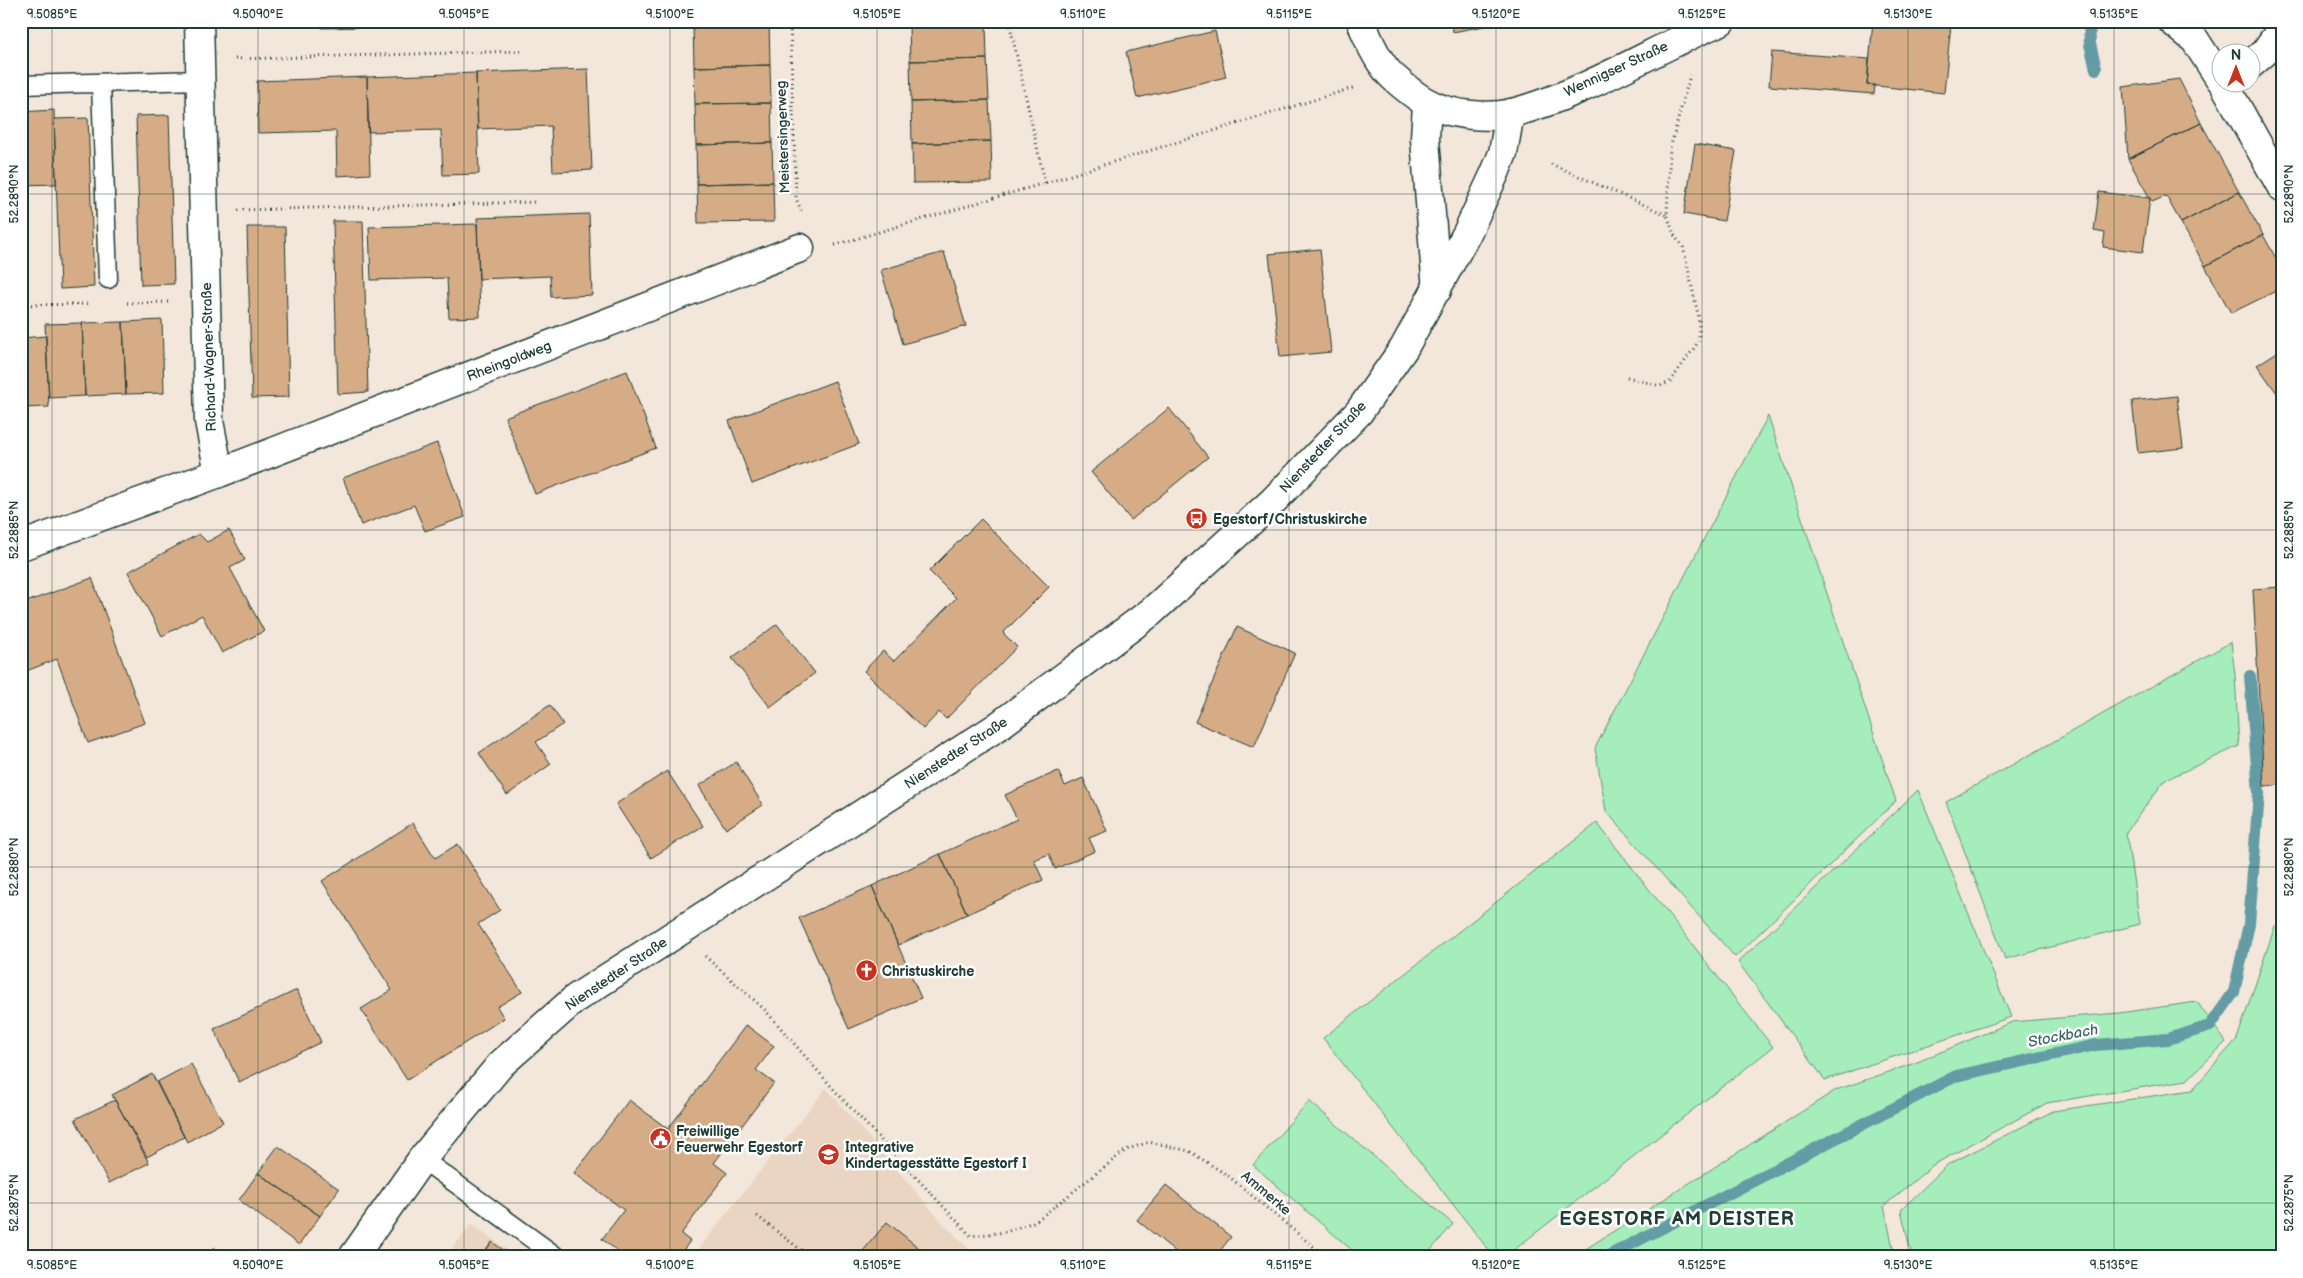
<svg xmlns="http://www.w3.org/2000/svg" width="2303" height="1278" font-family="'Balsamiq Sans',sans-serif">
<rect width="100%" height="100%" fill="#f3e6db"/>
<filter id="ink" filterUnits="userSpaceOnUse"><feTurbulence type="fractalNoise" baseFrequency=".02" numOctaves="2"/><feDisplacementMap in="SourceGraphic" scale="10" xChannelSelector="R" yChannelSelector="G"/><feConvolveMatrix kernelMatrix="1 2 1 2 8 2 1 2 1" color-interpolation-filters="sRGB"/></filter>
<g filter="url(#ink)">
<path fill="#ead5c2" d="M826 1088 942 1222 977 1257H692Z
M472 1224 517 1257H445Z"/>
<path fill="#a5edbb" stroke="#629578" d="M1768 416 1896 801 1735 957 1606 811 1595 748Z
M2231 642 2235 675 2239 746 2165 780 2126 832 2140 924 2005 959 1946 802Z
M1918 790 2011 1017 1825 1080 1738 962Z
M1597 823 1773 1047 1505 1257H1494L1323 1038Z
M2275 926 2282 928V1257H1912L1901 1210 1947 1165 2053 1111 2192 1090 2237 1039Z
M2197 1002 2226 1042 2187 1080 2047 1103 1933 1165 1884 1206 1895 1257H1573L1836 1090 1915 1063 2012 1022 2119 1013Z
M1309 1101 1453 1224 1425 1257H1360L1253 1165Z"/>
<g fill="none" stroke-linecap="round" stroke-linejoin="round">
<path stroke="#639ca5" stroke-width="12" d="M2089 21 2090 44 2096 69
M1606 1257 1956 1076 2096 1045 2168 1039 2210 1026 2234 992 2249 924 2259 793 2250 676"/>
</g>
<path fill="#d6ac87" stroke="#1f3d34" d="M322 21H365V27L322 28Z
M441 21H475V24L441 25Z
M681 21H754V22L681 24Z
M909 21H986V24L909 26Z
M1451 21H1510L1453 32Z
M1873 21H1920L1951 24 1944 93 1867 85Z
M769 22 770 65 694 67 693 24Z
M986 24 987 59 910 61 909 26Z
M1215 31 1226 77 1137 98 1126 52Z
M1772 52 1869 59 1867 85H1875L1874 94 1769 86Z
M987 59 989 100 911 102 910 61Z
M770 65 771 103 695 104 694 67Z
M588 69 592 170 553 172 551 126 478 129 476 73Z
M476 73 479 174 443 175 441 130 368 132 367 77Z
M367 77 370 174 337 176 336 131 258 133 257 81Z
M2179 79 2201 123 2128 159 2123 87Z
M989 100 991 141 912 144 911 102Z
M771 103 772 143 696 145 695 104Z
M54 110 56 184 21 185V112Z
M169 115 174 284 141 285 136 116Z
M88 118 94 287 60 289 54 119Z
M2201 123 2239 192 2181 223 2166 196 2152 202 2128 159Z
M991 141 992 182 913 183 912 144Z
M772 143 773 182 697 184 696 145Z
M1695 144 1736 151 1724 221 1684 214Z
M773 182 774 222 698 223 697 184Z
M2099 192 2150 198 2143 252 2103 247 2105 233 2094 231Z
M2239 192 2263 235 2205 266 2181 223Z
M589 214 592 295 551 297 550 276 479 279 477 218Z
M333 221H363L368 392 338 394Z
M477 224 480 317 449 318 447 278 371 280 369 227Z
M247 227H285L289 397 252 398Z
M2263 235 2282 269V288L2231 313 2205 266Z
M1320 249 1331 352 1280 357 1269 254Z
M944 252 966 326 903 344 881 270Z
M162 320 164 393 126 394 123 322Z
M123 322 126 394 85 396 82 323Z
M82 323 85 396 49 398 45 324Z
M46 336 49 407 21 408V338Z
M2282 349V400L2257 365Z
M627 371 656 448 535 494 505 417Z
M835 381 859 444 752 484 729 421Z
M2177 396 2183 448 2138 453 2132 401Z
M1169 408 1208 457 1131 520 1091 472Z
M437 443 465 517 425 531 414 505 361 525 343 478Z
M981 519 1049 587 1003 633 1017 647 946 719 939 712 923 729 864 671 883 651 894 661 956 598 929 571Z
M229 530 245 560 230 568 264 631 222 653 202 615 162 636 128 572 199 534 207 542Z
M92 578 145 723 88 743 57 659 21 673V604Z
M2282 587V785L2264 786 2253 589Z
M777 624 815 673 770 707 732 658Z
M1237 627 1295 653 1254 747 1195 722Z
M550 705 563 724 536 742 551 764 507 795 479 753Z
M736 762 763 805 726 829 699 786Z
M667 771 703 826 651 858 616 804Z
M1058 771 1065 786 1083 778 1107 831 1089 838 1095 851 1055 869 1049 854 1034 860 1043 880 967 914 940 854 1017 819 1005 795Z
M413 823 435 858 458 844 500 910 478 924 522 992 497 1007 504 1018 407 1080 361 1009 392 990 322 881Z
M940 854 967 914 898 945 872 886Z
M872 886 921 998 849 1029 799 918Z
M297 990 321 1042 239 1082 214 1029Z
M746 1025 774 1046 756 1070 774 1083 714 1163 727 1173 681 1234 690 1241 678 1257H625L602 1239 624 1210 574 1173 629 1100 668 1129Z
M191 1064 223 1122 187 1142 157 1082Z
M152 1074 184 1137 147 1157 112 1095Z
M115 1100 149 1163 109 1183 75 1119Z
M278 1146 339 1189 320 1216 258 1173Z
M258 1173 320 1216 299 1245 239 1200Z
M1166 1185 1231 1237 1215 1257H1182L1137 1220Z
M887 1222 930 1257H858Z
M492 1242 513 1257H481Z
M214 1247 225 1257H206Z"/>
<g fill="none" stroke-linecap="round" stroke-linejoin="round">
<defs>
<path id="lane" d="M101 83 108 279
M21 85 200 80
M422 1159 557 1257"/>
<path id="street" d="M2250 65 2265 52 2282 28
M219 473 800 248
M21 546 219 473 209 421 199 21"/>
<path id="secondary" d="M1361 21C1368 40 1378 63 1393 77 1403 86 1415 96 1426 102 1449 115 1487 119 1512 113 1585 94 1652 50 1721 21
M2172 21 2195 40 2220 79
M2223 82 2282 188
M1427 103 1425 139 1437 290
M353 1257 422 1159 501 1064 576 998 997 727 1151 612 1273 501 1359 412 1404 348 1467 233 1495 173 1503 153 1510 113"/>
</defs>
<use href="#lane" stroke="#1f3d34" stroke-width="21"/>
<use href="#street" stroke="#1f3d34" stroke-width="31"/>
<use href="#secondary" stroke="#1f3d34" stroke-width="31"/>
<path stroke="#1f3d34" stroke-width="3" stroke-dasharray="1 4" stroke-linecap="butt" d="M790 21 796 198 802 213
M1009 21 1045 183
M235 59 523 51
M1551 164 1667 215
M238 210 536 202
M835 245 1045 183 1356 87
M127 303 170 302
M21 305 90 304
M1627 377 1660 386 1670 382 1699 341V319L1683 246 1675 237 1667 215 1670 149 1690 75
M705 956 765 1010 836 1092 971 1236 1006 1232 1036 1221 1126 1150 1149 1142 1189 1151 1227 1175 1326 1257
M757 1216 810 1257"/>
<use href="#lane" stroke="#fff" stroke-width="18"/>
<use href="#street" stroke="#fff" stroke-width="28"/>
<use href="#secondary" stroke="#fff" stroke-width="28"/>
</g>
</g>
<path fill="none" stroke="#1f3d34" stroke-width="1" stroke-opacity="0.45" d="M52 21V1257M258 21V1257M464 21V1257M670 21V1257M877 21V1257M1083 21V1257M1289 21V1257M1496 21V1257M1702 21V1257M1908 21V1257M2114 21V1257M21 194H2282M21 530H2282M21 867H2282M21 1203H2282"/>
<defs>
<symbol id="bus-disc" viewBox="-11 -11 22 22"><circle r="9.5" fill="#c8321e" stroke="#fff"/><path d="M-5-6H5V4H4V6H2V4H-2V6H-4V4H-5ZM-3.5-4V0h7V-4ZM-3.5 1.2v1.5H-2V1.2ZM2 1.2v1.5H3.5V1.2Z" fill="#fff"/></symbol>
<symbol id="church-disc" viewBox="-11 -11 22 22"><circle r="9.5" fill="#c8321e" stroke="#fff"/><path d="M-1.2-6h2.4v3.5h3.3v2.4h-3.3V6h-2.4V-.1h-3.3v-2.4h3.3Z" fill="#fff"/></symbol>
<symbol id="civic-disc" viewBox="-11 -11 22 22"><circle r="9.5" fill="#c8321e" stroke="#fff"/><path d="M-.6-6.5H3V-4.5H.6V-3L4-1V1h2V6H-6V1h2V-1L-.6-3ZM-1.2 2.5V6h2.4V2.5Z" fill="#fff"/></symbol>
<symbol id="school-disc" viewBox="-11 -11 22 22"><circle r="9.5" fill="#c8321e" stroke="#fff"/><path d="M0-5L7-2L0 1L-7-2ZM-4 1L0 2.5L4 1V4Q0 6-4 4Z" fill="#fff"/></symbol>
</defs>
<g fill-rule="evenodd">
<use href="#bus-disc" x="1184" y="506" width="25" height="25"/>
<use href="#church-disc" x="854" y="958" width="25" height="25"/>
<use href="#civic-disc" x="648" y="1126" width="25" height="25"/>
<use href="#school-disc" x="816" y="1142" width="25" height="25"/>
</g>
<g text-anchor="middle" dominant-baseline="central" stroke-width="5" stroke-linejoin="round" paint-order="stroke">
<g font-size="14" fill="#1f3d34" stroke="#fff">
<text transform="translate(1616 69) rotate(-25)">Wennigser Straße</text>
<text transform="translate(783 137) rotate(-92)">Meistersingerweg</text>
<text transform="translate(209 357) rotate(-92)">Richard-Wagner-Straße</text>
<text transform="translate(509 361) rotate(-21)">Rheingoldweg</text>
<text transform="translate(1323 447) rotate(-47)">Nienstedter Straße</text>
<text transform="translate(956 753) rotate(-33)">Nienstedter Straße</text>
<text transform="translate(616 974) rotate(-34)">Nienstedter Straße</text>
<text transform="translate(1266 1193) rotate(40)">Ammerke</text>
</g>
<g font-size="14" font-weight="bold" fill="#1f3d34" stroke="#fff" text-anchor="start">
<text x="1213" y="519">Egestorf/Christuskirche</text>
<text x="882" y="971">Christuskirche</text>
<text x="676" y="1131">Freiwillige<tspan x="676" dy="16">Feuerwehr Egestorf</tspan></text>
<text x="845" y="1147">Integrative<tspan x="845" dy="16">Kindertagesstätte Egestorf I</tspan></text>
</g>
<g font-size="15" font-style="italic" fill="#3b6563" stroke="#fff">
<text transform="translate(2063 1036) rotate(-11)">Stockbach</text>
</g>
<g font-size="19" font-weight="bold" letter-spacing="1" fill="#1f3d34" stroke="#fff">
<text x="1677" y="1219">EGESTORF AM DEISTER</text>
</g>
</g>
<rect width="2303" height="1278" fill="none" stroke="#fff" stroke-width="55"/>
<g transform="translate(2236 68)"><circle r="24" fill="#ffffff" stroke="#a5b1ae"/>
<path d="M0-4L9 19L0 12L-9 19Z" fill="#c8321e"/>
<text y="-8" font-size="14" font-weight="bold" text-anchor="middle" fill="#1f3d34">N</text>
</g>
<rect x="28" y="28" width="2248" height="1222" fill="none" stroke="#1f3d34" stroke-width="2"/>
<g font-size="12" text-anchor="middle" fill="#1f3d34">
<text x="52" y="18">9.5085°E</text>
<text x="258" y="18">9.5090°E</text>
<text x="464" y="18">9.5095°E</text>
<text x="670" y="18">9.5100°E</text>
<text x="877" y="18">9.5105°E</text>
<text x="1083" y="18">9.5110°E</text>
<text x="1289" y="18">9.5115°E</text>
<text x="1496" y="18">9.5120°E</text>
<text x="1702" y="18">9.5125°E</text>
<text x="1908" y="18">9.5130°E</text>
<text x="2114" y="18">9.5135°E</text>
<text transform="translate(14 194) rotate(-90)" y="4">52.2890°N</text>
<text transform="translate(2289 194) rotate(-90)" y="4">52.2890°N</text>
<text transform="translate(14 530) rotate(-90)" y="4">52.2885°N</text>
<text transform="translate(2289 530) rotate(-90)" y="4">52.2885°N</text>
<text transform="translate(14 867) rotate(-90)" y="4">52.2880°N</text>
<text transform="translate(2289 867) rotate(-90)" y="4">52.2880°N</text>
<text transform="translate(14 1203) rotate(-90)" y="4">52.2875°N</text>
<text transform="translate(2289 1203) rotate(-90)" y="4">52.2875°N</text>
<text x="52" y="1269">9.5085°E</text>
<text x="258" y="1269">9.5090°E</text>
<text x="464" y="1269">9.5095°E</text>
<text x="670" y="1269">9.5100°E</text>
<text x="877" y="1269">9.5105°E</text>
<text x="1083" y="1269">9.5110°E</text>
<text x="1289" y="1269">9.5115°E</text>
<text x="1496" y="1269">9.5120°E</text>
<text x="1702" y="1269">9.5125°E</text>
<text x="1908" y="1269">9.5130°E</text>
<text x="2114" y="1269">9.5135°E</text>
</g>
</svg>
